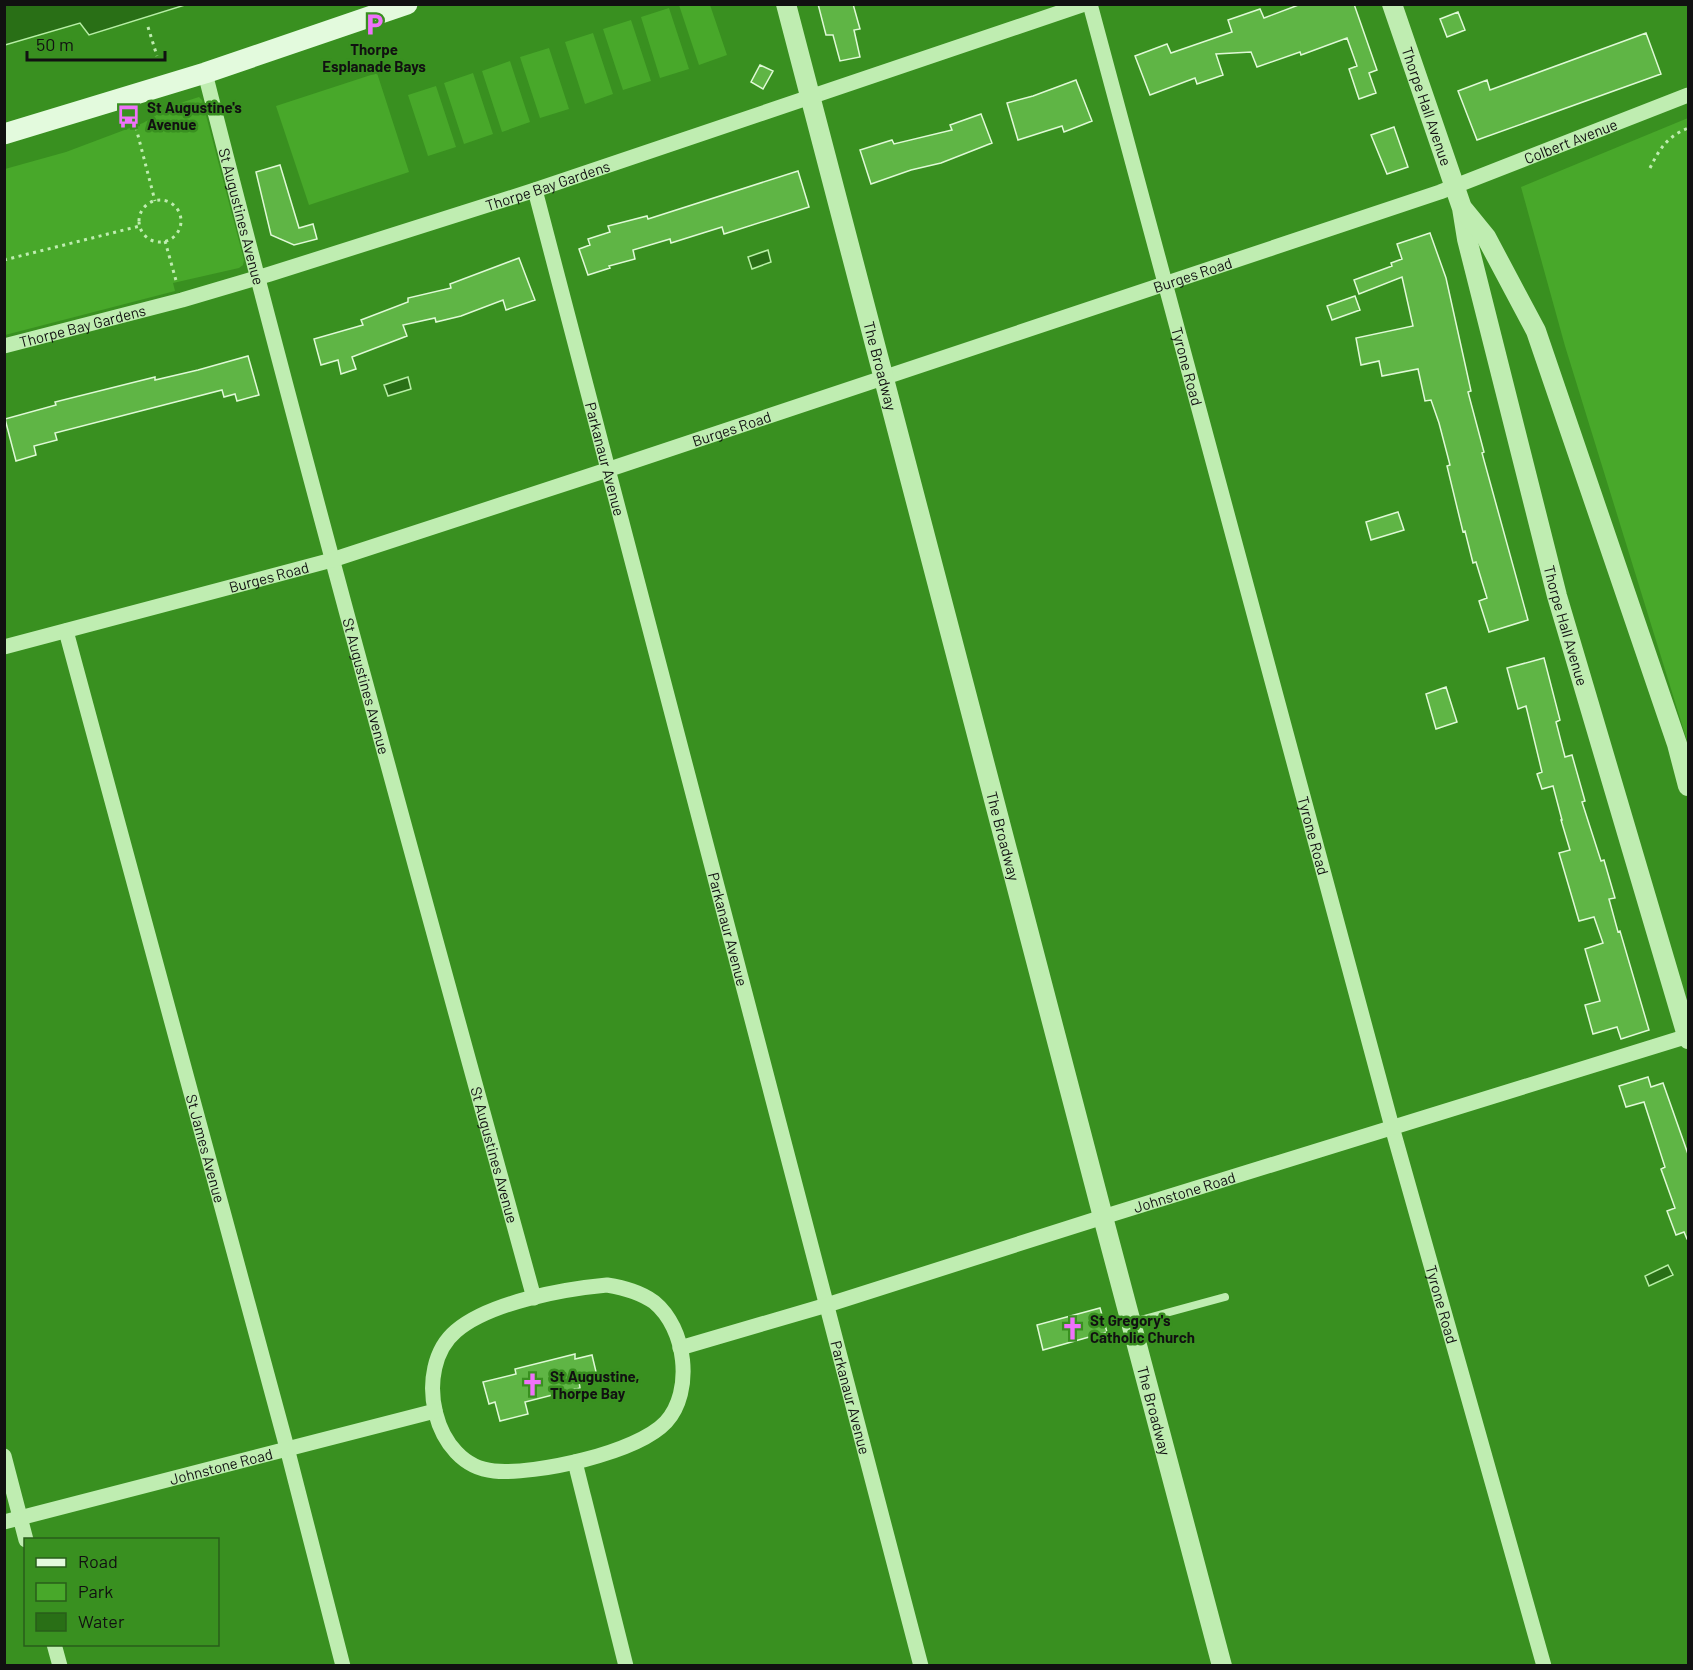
<svg xmlns="http://www.w3.org/2000/svg" width="1693" height="1670" font-family="Barlow,sans-serif">
<rect width="100%" height="100%" fill="#399020"/>
<path fill="#48a82a" d="M679 5H710L727 55 699 65Z
M669 8 689 69 660 78 641 17Z
M631 20 651 81 623 90 603 29Z
M593 33 613 94 585 104 565 42Z
M549 48 569 109 540 118 520 57Z
M510 61 530 122 502 132 482 71Z
M377 73 409 172 309 205 276 106Z
M473 73 493 134 464 144 444 83Z
M436 86 456 147 428 156 408 95Z
M199 97 202 100 244 260 243 265 239 268 173 283 175 291 5 335V169L66 152 143 123 174 105Z
M1688 118V744L1565 346 1521 187Z"/>
<path fill="#296f16" stroke="#b7eea5" stroke-width="1.5" d="M5 4H185V5L89 35 80 23 5 45Z
M768 250 771 262 752 269 748 257Z
M408 377 411 389 388 396 384 385Z
M1668 1265 1673 1275 1649 1286 1645 1276Z"/>
<path fill="#5fb545" stroke="#dff9d6" stroke-width="1.5" d="M818 4H853L860 29 854 30 860 57 840 61 833 35H826Z
M1301 4H1354L1377 70 1369 73 1376 93 1359 99 1349 69 1357 66 1347 38 1301 55 1300 52 1257 67 1251 52 1216 54 1223 75 1197 84 1195 78 1150 95 1135 56 1167 44 1171 53 1232 32 1228 20 1260 9 1264 18Z
M1458 12 1465 30 1447 37 1440 19Z
M1646 33 1661 74 1477 140 1458 91 1487 80 1490 90Z
M760 65 773 71 763 89 751 82Z
M1076 80 1092 121 1064 132 1062 126 1018 140 1007 103 1033 96Z
M981 114 992 143 941 163 911 170 871 184 860 150 892 140 894 144 952 130 950 125Z
M1394 127 1408 167 1387 174 1371 135Z
M280 165 299 228 313 224 317 239 294 245 271 235 256 172Z
M798 171 809 207 724 234 722 227 671 243 670 239 633 250 635 259 609 266 610 268 588 275 579 249 590 245 588 239 610 232 608 226 647 216 648 219Z
M1430 233 1446 278 1471 391 1468 392 1484 452 1482 453 1528 620 1489 632 1479 601 1487 598 1476 562 1473 563 1465 531 1463 532 1447 466 1450 465 1439 423 1431 400 1425 401 1418 369 1382 376 1379 361 1361 365 1356 338 1413 326 1402 277 1359 294 1354 280 1392 266 1391 263 1402 259 1397 244Z
M519 258 535 300 506 310 503 300 461 316 436 322 435 318 403 325 407 336 352 357 356 369 341 374 338 360 321 365 314 339 363 325 361 320 408 302V298L451 288 450 284Z
M1355 296 1360 310 1332 320 1327 306Z
M248 356 259 395 237 401 235 394 224 397 222 390 55 433 57 440 34 446 36 455 16 461 5 419 56 405 55 402 155 377V380L198 370Z
M1398 512 1404 530 1371 540 1366 522Z
M1544 658 1560 720 1556 722 1565 757 1572 755 1585 801 1582 802 1601 861 1604 860 1615 898 1609 899 1618 932 1620 931 1649 1030 1621 1039 1617 1027 1593 1034 1585 1005 1600 1001 1585 949 1603 943 1594 917 1579 921 1559 853 1570 850 1561 820H1562L1553 786 1542 789 1537 774 1542 772 1526 706 1518 709 1507 668Z
M1446 687 1457 722 1436 729 1426 694Z
M1648 1077 1651 1087 1663 1083 1689 1157V1239H1687L1684 1232 1676 1235 1667 1211 1675 1208 1661 1169 1665 1167 1644 1102 1626 1107 1619 1086Z
M1100 1308 1107 1332 1043 1350 1037 1325Z
M575 1354V1359L592 1355 597 1376 579 1381 580 1388 525 1402 528 1414 500 1421 495 1402 489 1404 483 1382 516 1374 515 1369Z"/>
<g fill="none" stroke-linecap="round" stroke-linejoin="round">
<path stroke="#bfedb1" stroke-width="3" stroke-dasharray="3 4.5" stroke-linecap="butt" d="M148 27 157 56
M134 120 155 201
M1650 168C1660 148 1667 137 1688 128
M139 221a21 21 0 1 1 42 0a21 21 0 1 1-42 0Z
M165 241 177 284
M4 260 140 226"/>
<path stroke="#bfedb1" stroke-width="8" d="M1133 1322 1225 1297"/>
<g stroke="#bfedb1" stroke-width="15">
<path id="s1" d="M1090 4 1392 1127 1544 1666"/>
<path id="s2" d="M205 73C309 483 422 890 534 1298"/>
<path id="s3" d="M535 190 921 1666"/>
<path id="s4" d="M4 346 182 300 270 274 535 190 1085 4"/>
<path id="s5" d="M66 631 287 1448 343 1666"/>
<path id="s6" d="M4 647 332 560 607 470 1440 192 1688 95"/>
<path d="M607 1285C625 1288 640 1292 654 1302 686 1328 694 1391 666 1422 637 1453 535 1475 494 1471 433 1466 412 1368 456 1331 490 1302 564 1289 607 1285Z"/>
<path id="s7" d="M680 1348 827 1305 1103 1217 1688 1036"/>
<path d="M4 1456 26 1540"/>
<path d="M575 1462 626 1666"/>
<path id="s8" d="M4 1522 435 1411"/>
<path d="M54 1644 60 1666"/>
</g>
<g stroke="#bfedb1" stroke-width="20">
<path id="s9" d="M786 4 1103 1217 1222 1666"/>
<path id="s10" d="M1392 4 1462 208 1467 239 1557 596 1688 1039"/>
<path d="M1464 210 1486 237 1536 331 1677 744 1688 786"/>
</g>
<path stroke="#e3fadd" stroke-width="21" d="M4 134 205 73 407 4"/>
</g>
<defs>
<symbol id="parking-bare" viewBox="-9 -9 18 18"><path d="M-3.5-5.5H1a3.5 3.5 0 0 1 0 7H-1V5.5H-3.5ZM-1-3.4V-.6H.8a1.4 1.4 0 0 0 0-2.8Z" fill="#ef72fa" stroke="#399020" stroke-width="2.5" paint-order="stroke"/></symbol>
<symbol id="bus-bare" viewBox="-9 -9 18 18"><path d="M-5-6H5V4H4V6H2V4H-2V6H-4V4H-5ZM-3.5-4V0h7V-4ZM-3.5 1.2v1.5H-2V1.2ZM2 1.2v1.5H3.5V1.2Z" fill="#ef72fa" stroke="#399020" stroke-width="2.5" paint-order="stroke"/></symbol>
<symbol id="church-bare" viewBox="-9 -9 18 18"><path d="M-1.2-6h2.4v3.5h3.3v2.4h-3.3V6h-2.4V-.1h-3.3v-2.4h3.3Z" fill="#ef72fa" stroke="#399020" stroke-width="2.5" paint-order="stroke"/></symbol>
</defs>
<g fill-rule="evenodd">
<use href="#parking-bare" x="358" y="8" width="33" height="33"/>
<use href="#bus-bare" x="112" y="100" width="33" height="33"/>
<use href="#church-bare" x="1056" y="1312" width="33" height="33"/>
<use href="#church-bare" x="516" y="1368" width="33" height="33"/>
</g>
<g text-anchor="middle" dominant-baseline="central" stroke-width="5" stroke-linejoin="round" paint-order="stroke">
<g font-size="15" font-weight="bold" fill="#111" stroke="#399020" text-anchor="start">
<text x="374" y="49" text-anchor="middle">Thorpe<tspan x="374" dy="17">Esplanade Bays</tspan></text>
<text x="147" y="107">St Augustine's<tspan x="147" dy="17">Avenue</tspan></text>
<text x="1090" y="1320">St Gregory's<tspan x="1090" dy="17">Catholic Church</tspan></text>
<text x="550" y="1376">St Augustine,<tspan x="550" dy="17">Thorpe Bay</tspan></text>
</g>
<g font-size="15" fill="#111" stroke="#399020">
<text stroke="none"><textPath href="#s10" startOffset="108">Thorpe Hall Avenue</textPath></text>
<text stroke="none"><textPath href="#s6" startOffset="1647">Colbert Avenue</textPath></text>
<text stroke="none"><textPath href="#s4" startOffset="567">Thorpe Bay Gardens</textPath></text>
<text stroke="none"><textPath href="#s2" startOffset="148">St Augustines Avenue</textPath></text>
<text stroke="none"><textPath href="#s6" startOffset="1246">Burges Road</textPath></text>
<text stroke="none"><textPath href="#s4" startOffset="81">Thorpe Bay Gardens</textPath></text>
<text stroke="none"><textPath href="#s9" startOffset="374">The Broadway</textPath></text>
<text stroke="none"><textPath href="#s1" startOffset="375">Tyrone Road</textPath></text>
<text stroke="none"><textPath href="#s6" startOffset="760">Burges Road</textPath></text>
<text stroke="none"><textPath href="#s3" startOffset="278">Parkanaur Avenue</textPath></text>
<text stroke="none"><textPath href="#s6" startOffset="274">Burges Road</textPath></text>
<text stroke="none"><textPath href="#s10" startOffset="646">Thorpe Hall Avenue</textPath></text>
<text stroke="none"><textPath href="#s2" startOffset="634">St Augustines Avenue</textPath></text>
<text stroke="none"><textPath href="#s9" startOffset="860">The Broadway</textPath></text>
<text stroke="none"><textPath href="#s1" startOffset="861">Tyrone Road</textPath></text>
<text stroke="none"><textPath href="#s3" startOffset="764">Parkanaur Avenue</textPath></text>
<text stroke="none"><textPath href="#s5" startOffset="536">St James Avenue</textPath></text>
<text stroke="none"><textPath href="#s2" startOffset="1120">St Augustines Avenue</textPath></text>
<text stroke="none"><textPath href="#s7" startOffset="528">Johnstone Road</textPath></text>
<text stroke="none"><textPath href="#s1" startOffset="1347">Tyrone Road</textPath></text>
<text stroke="none"><textPath href="#s3" startOffset="1248">Parkanaur Avenue</textPath></text>
<text stroke="none"><textPath href="#s9" startOffset="1454">The Broadway</textPath></text>
<text stroke="none"><textPath href="#s8" startOffset="224">Johnstone Road</textPath></text>
</g>
</g>
<rect width="1693" height="1670" fill="none" stroke="#111111" stroke-width="12"/>
<rect x="24" y="1538" width="195" height="108" fill="#399020" stroke="#295d1a" stroke-width="1.5"/>
<rect x="36" y="1558" width="30" height="9" fill="#e3fadd" stroke="#295d1a" stroke-width="1.5"/>
<text x="78" y="1568" font-size="18" fill="#111111">Road</text>
<rect x="36" y="1583" width="30" height="18" fill="#48a82a" stroke="#295d1a" stroke-width="1.5"/>
<text x="78" y="1598" font-size="18" fill="#111111">Park</text>
<rect x="36" y="1613" width="30" height="18" fill="#296f16" stroke="#295d1a" stroke-width="1.5"/>
<text x="78" y="1628" font-size="18" fill="#111111">Water</text>
<path d="M27 51v9h138v-9" fill="none" stroke="#111111" stroke-width="3"/>
<text x="36" y="51" font-size="18" fill="#111111" stroke="#399020" stroke-width="4.5" paint-order="stroke">50 m</text>
</svg>
